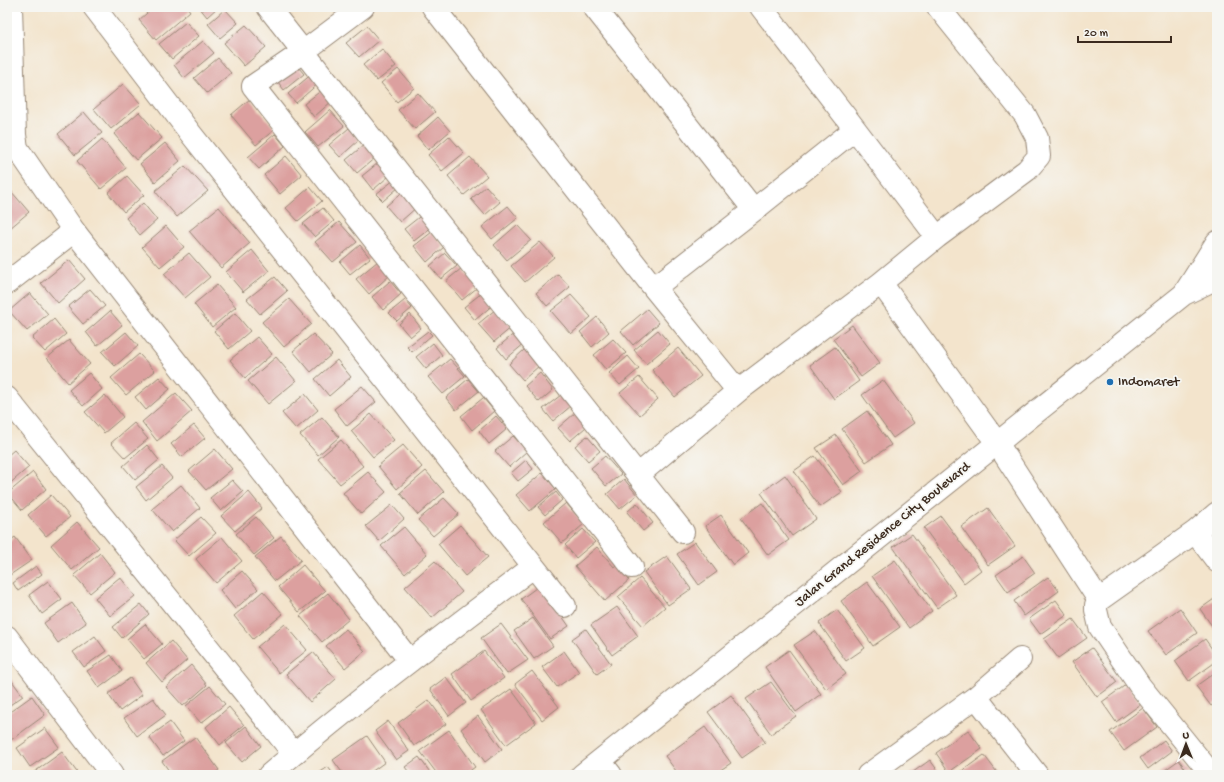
<svg xmlns="http://www.w3.org/2000/svg" width="1224" height="782" font-family="'Gochi Hand',sans-serif">
<rect width="100%" height="100%" fill="#f6f6f2"/>
<filter id="ink" filterUnits="userSpaceOnUse"><feTurbulence type="fractalNoise" baseFrequency=".025" numOctaves="2"/><feDisplacementMap in="SourceGraphic" scale="8" xChannelSelector="R" yChannelSelector="G"/><feConvolveMatrix kernelMatrix="1 2 1 2 8 2 1 2 1" color-interpolation-filters="sRGB"/></filter>
<filter id="wash" filterUnits="userSpaceOnUse"><feTurbulence type="fractalNoise" baseFrequency=".012" numOctaves="4" result="noise"/><feDisplacementMap in="SourceGraphic" scale="16" xChannelSelector="R" yChannelSelector="G"/><feGaussianBlur stdDeviation="0.9" result="paint"/><feColorMatrix in="noise" values="0 0 0 0 0 0 0 0 0 0 0 0 0 0 0 0 0 1.4 0 .05"/><feComposite in="paint" operator="in"/></filter>
<g filter="url(#wash)">
<rect width="100%" height="100%" fill="#f3e4cc"/>
<g id="blocks">
<path fill="#dca09f" d="M154 7H187L190 11 156 40 139 20Z
M199 7H218L207 17Z
M225 9 238 23 220 38 208 24Z
M186 22 199 36 172 59 159 44Z
M246 25 266 47 244 66 224 43Z
M367 26 379 40 359 57 346 43Z
M203 41 214 53 184 78 174 65Z
M382 49 396 66 377 81 363 65Z
M218 58 231 73 207 93 194 78Z
M294 62 304 74 284 90 275 78Z
M398 69 414 88 397 102 381 83Z
M313 73 320 82 296 103 288 94Z
M123 84 141 104 111 129 94 109Z
M323 89 333 100 314 117 304 104Z
M418 93 435 112 415 129 398 110Z
M250 99 275 129 256 145 231 115Z
M330 110 344 126 318 147 305 132Z
M84 112 102 133 75 155 58 134Z
M139 112 162 138 136 160 114 134Z
M438 117 450 131 428 150 417 136Z
M349 128 359 140 340 157 329 145Z
M275 134 285 146 259 169 248 157Z
M449 136 464 153 442 171 428 155Z
M102 139 126 168 101 189 77 161Z
M165 143 180 161 155 182 140 164Z
M365 144 376 157 357 173 346 160Z
M286 156 302 175 280 194 264 175Z
M470 157 487 176 464 195 448 176Z
M378 163 389 176 373 190 362 176Z
M185 166 208 191 177 217 155 191Z
M127 176 144 195 124 212 108 193Z
M394 180 399 187 383 201 376 194Z
M486 186 500 202 485 215 471 199Z
M310 187 322 201 298 221 286 208Z
M405 190 418 206 400 222 386 206Z
M11 191 29 212 9 229 7 226V194Z
M143 203 157 220 140 235 126 218Z
M508 206 518 218 492 239 482 227Z
M219 207 250 243 221 268 189 231Z
M323 208 334 221 315 237 303 224Z
M423 214 433 226 414 241 404 229Z
M339 222 357 242 333 262 315 242Z
M517 225 531 240 507 260 494 245Z
M166 226 184 247 160 267 142 247Z
M432 232 444 247 427 262 414 246Z
M540 242 554 257 525 282 511 266Z
M360 245 370 258 350 274 340 262Z
M252 250 269 271 243 292 226 272Z
M189 253 210 277 185 298 164 274Z
M445 253 457 266 441 279 430 266Z
M69 260 85 279 58 303 41 283Z
M378 261 390 275 369 294 356 279Z
M462 268 478 287 462 300 446 281Z
M558 274 570 287 547 306 536 293Z
M275 277 287 291 260 314 247 299Z
M390 281 401 294 383 310 372 297Z
M217 285 236 307 212 327 194 304Z
M90 289 105 306 83 324 68 307Z
M483 292 494 304 475 320 464 307Z
M30 293 48 314 27 331 9 311Z
M571 295 591 317 571 334 551 311Z
M289 299 311 324 284 347 262 322Z
M405 300 412 308 397 321 389 313Z
M496 309 512 327 494 342 478 324Z
M647 309 659 323 633 345 621 331Z
M110 311 122 325 97 346 86 332Z
M235 313 250 331 229 349 214 331Z
M410 314 421 328 410 337 399 324Z
M597 317 609 332 592 347 580 332Z
M54 319 66 334 45 352 32 338Z
M852 325 880 363 861 377 833 339Z
M658 330 670 344 646 364 634 350Z
M428 331 432 335 412 352 407 347Z
M126 332 138 346 115 366 102 352Z
M516 332 525 343 506 359 497 348Z
M313 334 332 354 311 372 293 351Z
M257 337 272 354 245 378 230 360Z
M613 339 626 353 606 370 594 355Z
M69 340 90 364 68 383 47 358Z
M433 343 442 355 426 369 416 357Z
M835 347 859 381 834 399 810 365Z
M678 348 701 376 675 397 652 370Z
M525 349 539 366 523 380 509 364Z
M139 354 155 371 126 395 111 378Z
M628 356 639 369 620 385 609 373Z
M276 357 296 381 268 404 248 381Z
M450 359 465 376 443 394 428 377Z
M337 360 351 377 329 396 315 379Z
M89 373 102 389 83 406 69 390Z
M540 373 553 390 539 402 525 386Z
M159 377 170 389 146 410 135 397Z
M639 377 658 399 640 415 620 393Z
M468 379 479 391 456 410 446 398Z
M883 380 914 423 893 438 862 395Z
M362 386 376 402 347 426 334 409Z
M176 393 192 411 157 441 142 422Z
M305 394 318 410 296 429 282 413Z
M105 395 123 417 104 433 85 412Z
M561 395 571 406 553 421 543 409Z
M483 398 494 411 472 430 461 416Z
M867 411 891 445 866 462 842 429Z
M575 413 586 427 570 441 558 428Z
M371 414 394 440 373 457 351 431Z
M496 416 507 429 489 444 479 431Z
M322 417 339 437 318 455 300 435Z
M134 423 148 439 125 458 111 443Z
M194 425 205 438 182 457 171 444Z
M836 435 862 471 843 485 816 448Z
M513 436 527 451 509 467 495 451Z
M587 436 600 451 588 461 575 446Z
M341 440 363 466 340 484 318 459Z
M147 445 159 460 135 480 123 466Z
M403 445 422 467 397 489 378 466Z
M215 449 232 469 206 490 189 471Z
M14 450 29 467 7 486V456Z
M605 456 621 474 606 486 591 468Z
M815 456 842 492 820 507 794 471Z
M526 460 533 469 518 481 511 473Z
M162 466 172 478 146 500 136 487Z
M426 471 444 492 418 515 400 493Z
M33 472 46 489 22 510 8 493Z
M368 472 386 492 361 514 343 493Z
M542 473 556 489 530 511 516 495Z
M785 475 816 519 792 536 761 493Z
M624 479 637 495 620 509 607 494Z
M232 480 243 492 221 511 210 498Z
M181 485 200 508 172 532 152 509Z
M249 492 262 508 235 531 221 516Z
M556 492 562 500 545 515 538 507Z
M51 495 70 517 46 536 28 515Z
M444 498 459 514 433 536 418 520Z
M566 503 584 524 562 543 544 522Z
M637 503 653 523 643 531 627 512Z
M762 503 789 540 768 555 741 518Z
M392 505 404 519 379 541 366 526Z
M988 508 1015 546 988 565 961 527Z
M721 515 748 553 733 565 705 526Z
M941 516 981 570 964 583 924 528Z
M201 517 216 533 189 556 174 540Z
M256 517 274 538 254 555 236 534Z
M77 522 99 547 72 570 51 545Z
M460 525 488 557 465 576 438 544Z
M404 527 427 554 405 574 381 546Z
M583 529 595 542 576 558 565 545Z
M912 534 956 595 937 608 893 547Z
M281 536 301 560 275 581 255 557Z
M15 537 32 560 7 577V543Z
M222 537 242 561 216 583 196 559Z
M695 542 717 572 699 585 677 554Z
M597 547 614 567 617 564 629 580 605 601 575 566Z
M100 553 115 572 90 593 74 575Z
M667 556 691 589 668 605 644 572Z
M1023 556 1035 573 1008 592 996 575Z
M895 560 932 611 909 628 872 576Z
M435 561 462 592 432 618 405 587Z
M303 565 325 591 299 612 278 587Z
M36 566 42 574 18 591 13 583Z
M242 571 258 589 235 609 220 590Z
M120 577 135 596 110 616 95 598Z
M1048 577 1059 591 1024 616 1014 601Z
M640 578 665 607 643 626 618 597Z
M48 581 62 599 42 614 29 595Z
M867 582 900 627 873 646 841 601Z
M540 585 569 626 550 639 521 599Z
M263 591 283 614 253 639 234 616Z
M328 593 349 619 322 642 300 616Z
M1217 597V633L1200 609Z
M1056 600 1067 615 1040 634 1029 619Z
M72 603 86 623 58 643 44 623Z
M141 604 149 614 122 638 113 627Z
M617 607 638 636 612 655 591 625Z
M1180 608 1197 633 1166 655 1148 631Z
M837 610 865 648 846 661 819 623Z
M533 618 553 646 534 659 514 631Z
M1073 619 1087 638 1058 658 1044 639Z
M145 624 162 644 144 659 127 639Z
M285 624 307 650 279 673 257 647Z
M501 624 528 660 507 674 481 638Z
M346 629 365 651 345 668 326 646Z
M586 629 611 664 597 674 572 639Z
M815 631 846 674 826 689 794 645Z
M95 636 106 651 84 667 73 652Z
M1205 639 1217 656V661L1189 681 1175 661Z
M171 641 187 660 162 682 146 663Z
M1092 648 1117 682 1097 697 1072 662Z
M789 650 821 694 796 712 765 667Z
M484 651 504 678 471 701 452 674Z
M564 651 579 672 557 687 542 667Z
M313 652 336 679 310 702 286 674Z
M111 655 122 671 99 688 87 671Z
M191 665 207 685 183 706 166 687Z
M532 671 559 707 542 720 515 684Z
M1217 671V702L1211 706 1196 686Z
M7 674 23 696 7 707Z
M446 677 466 703 449 716 430 689Z
M130 678 142 695 120 711 108 694Z
M771 682 796 716 771 734 746 699Z
M1127 684 1141 704 1116 722 1102 702Z
M210 686 225 704 201 723 186 706Z
M511 689 536 723 506 745 481 710Z
M731 695 765 742 742 758 708 712Z
M32 696 45 715 11 740 7 735V714Z
M153 698 166 715 137 736 124 718Z
M429 700 446 724 414 746 398 723Z
M229 707 244 725 220 745 206 727Z
M1143 708 1157 727 1124 751 1110 732Z
M478 716 502 749 485 762 461 729Z
M388 721 409 751 396 760 375 731Z
M170 722 184 741 163 756 149 737Z
M246 726 261 746 242 762 226 743Z
M705 727 731 763 713 775H679L665 756Z
M45 728 59 747 30 767 17 748Z
M449 730 475 767 464 775H438L420 751Z
M968 730 982 749 949 772 936 753Z
M367 736 385 762 367 775H344L333 760Z
M195 737 219 770 212 775H172L162 761Z
M1164 740 1172 751 1148 769 1140 758Z
M62 752 79 775H34L33 773Z
M984 755 999 775H959L958 774Z
M419 757 432 775H411L405 767Z
M930 760 941 775H909Z
M1179 760 1189 774 1158 775Z
M328 767 334 775H316Z"/>
</g>
</g>
<g filter="url(#ink)">
<use href="#blocks" fill-opacity="0" stroke="#978775" stroke-width="1"/>
<g fill="none" stroke-linecap="round" stroke-linejoin="round">
<defs>
<path id="street" d="M11 7 15 135 17 148 74 231 410 661
M94 7 191 134 565 606
M268 7 683 532
M363 7 303 52 253 86 632 567
M433 7 654 288 738 391
M594 7 754 210
M761 7 855 129 937 237
M1217 242 1184 294 1217 278
M7 283 74 231
M881 283 997 443 1099 600 1096 605V610L1100 627 1140 686 1212 775
M654 288 754 210 855 129
M7 398 294 754
M638 475 738 391 881 283 937 237 1027 170 1039 156 1037 138 1025 115 938 7
M1195 532 1217 561
M1099 600 1195 532 1217 513
M7 637 112 775
M976 697 1037 775
M600 761 611 775
M269 775C354 702 444 635 533 567
M582 775 1184 294
M868 775 976 697 1020 659"/>
</defs>
<use href="#street" stroke="#978775" stroke-width="24"/>
<use href="#street" stroke="#fff" stroke-width="22"/>
</g>
</g>
<circle fill="#1f6fb2" stroke="#f6f6f2" stroke-width="1.5" cx="1110" cy="382" r="4"/>
<g text-anchor="middle" dominant-baseline="central" stroke-width="3.5" stroke-linejoin="round" paint-order="stroke">
<g font-size="14" fill="#3b2a1e" stroke="#f6f6f2" text-anchor="start">
<text x="1118" y="382">Indomaret</text>
</g>
<g font-size="14" fill="#3b2a1e" stroke="#f6f6f2">
<text transform="translate(883 535) rotate(-39)">Jalan Grand Residence City Boulevard</text>
</g>
</g>
<rect width="1224" height="782" fill="none" stroke="#f6f6f2" stroke-width="24"/>
<g transform="translate(1186 744) rotate(359)" stroke="#f6f6f2" stroke-width="3" paint-order="stroke">
<path d="M0-3L7 15L0 10L-7 15Z" fill="#3b2a1e"/>
<text y="-6" font-size="11" font-weight="bold" text-anchor="middle" fill="#3b2a1e">U</text>
</g>
<path d="M1078 36v6h93v-6" fill="none" stroke="#3b2a1e" stroke-width="2"/>
<text x="1084" y="36" font-size="12" fill="#3b2a1e" stroke="#f6f6f2" stroke-width="3" paint-order="stroke">20 m</text>
</svg>
